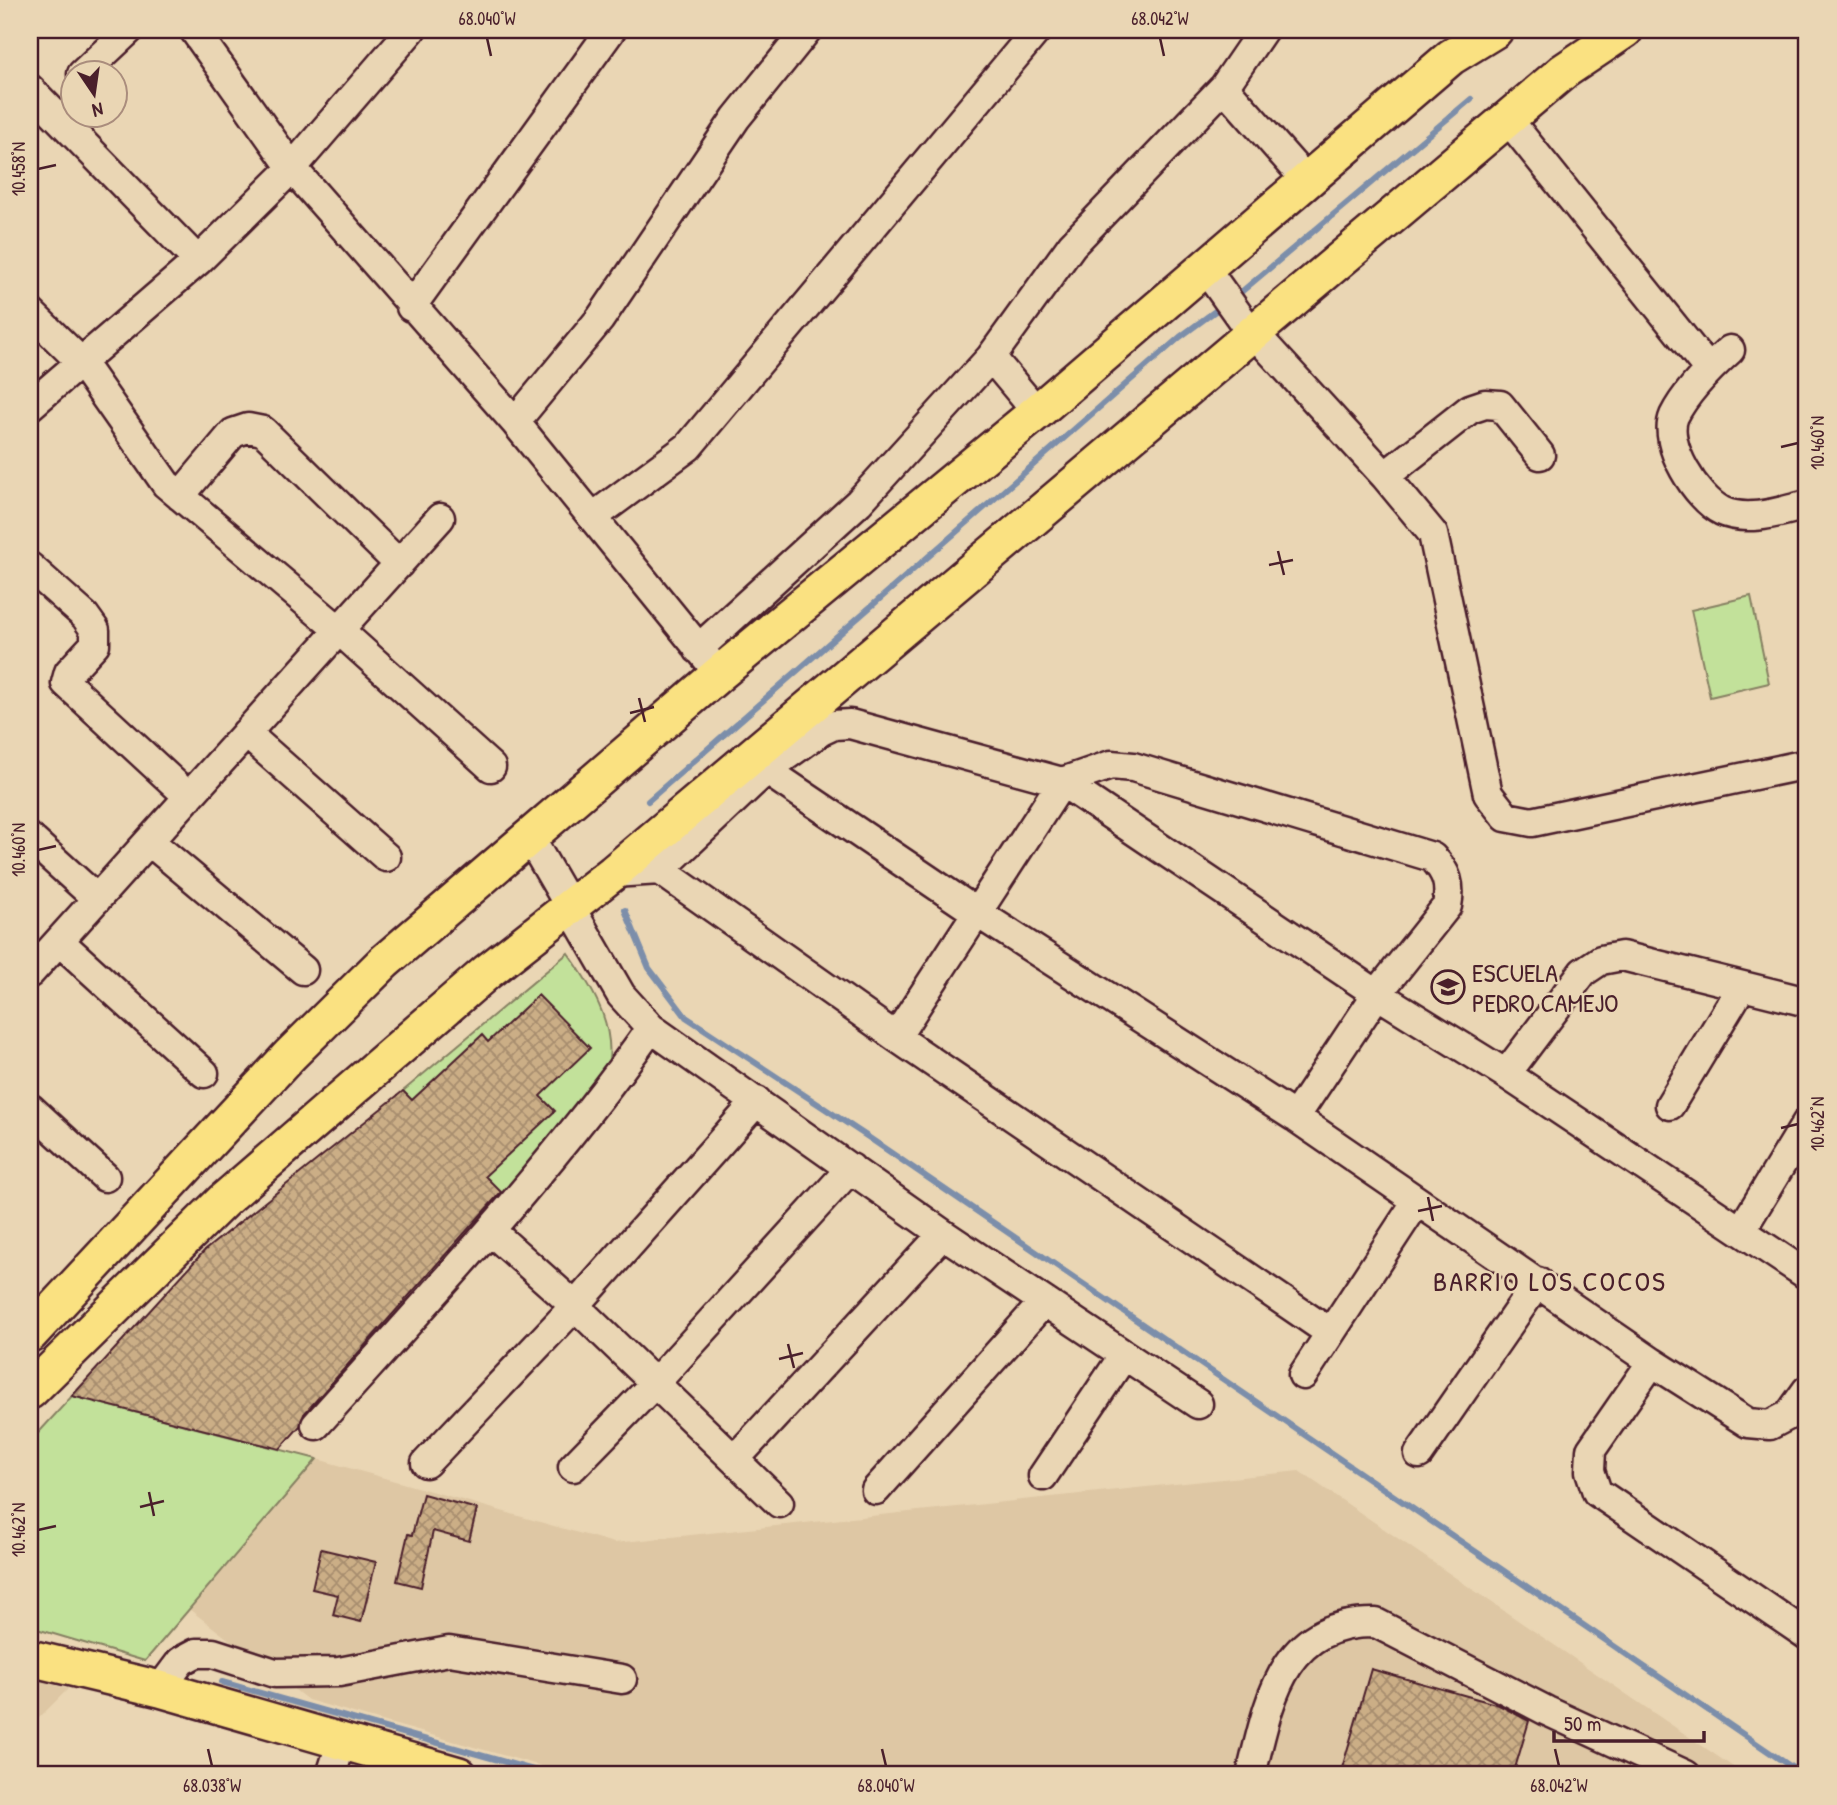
<svg xmlns="http://www.w3.org/2000/svg" width="1837" height="1805" font-family="'Patrick Hand',sans-serif">
<defs>
<pattern id="building-cross-hatch" width="8" height="8" patternUnits="userSpaceOnUse" patternTransform="scale(1.75)"><rect width="8" height="8" fill="#cbae86"/><path d="M0 0l8 8M0 8l8-8" fill="none" stroke="#a78d6e"/></pattern>
</defs>
<rect width="100%" height="100%" fill="#ead6b4"/>
<filter id="ink" filterUnits="userSpaceOnUse"><feTurbulence type="fractalNoise" baseFrequency=".0143" numOctaves="2"/><feDisplacementMap in="SourceGraphic" scale="14" xChannelSelector="R" yChannelSelector="G"/><feConvolveMatrix kernelMatrix="1 2 1 2 8 2 1 2 1" color-interpolation-filters="sRGB"/></filter>
<g filter="url(#ink)">
<path fill="#dec7a4" d="M317 1459 614 1543 1299 1471 1745 1775H573L308 1700 189 1609Z
M30 1678 68 1689 30 1727Z"/>
<path fill="#c2e19a" stroke="#868062" stroke-width="2" d="M1751 596 1769 683 1710 697 1691 610Z
M568 953C595 991 619 1031 606 1079L504 1196 403 1091Z
M72 1396 317 1459 145 1661 30 1627V1442Z"/>
<g fill="none" stroke-linecap="round" stroke-linejoin="round">
<path stroke="#7c8eaa" stroke-width="6" d="M1234 298 1471 99
M648 801 1180 337 1222 306
M625 910 649 968 686 1017 868 1137 1803 1775
M222 1682 551 1775"/>
</g>
<path fill="url(#building-cross-hatch)" stroke="#4a1f2b" stroke-width="2" d="M538 995 590 1048 540 1096 555 1111 485 1176 501 1192 304 1414 300 1426 280 1449 72 1396 205 1250 403 1091 412 1100 482 1035 488 1042Z
M423 1494 477 1509 469 1541 433 1531 421 1587 397 1581 408 1534 412 1535Z
M321 1549 376 1562 361 1622 333 1615 338 1595 312 1589Z
M1371 1669 1499 1705 1529 1721 1513 1775H1340Z"/>
<g fill="none" stroke-linecap="round" stroke-linejoin="round">
<defs>
<path id="minor" d="M194 30 292 168 515 422 709 661
M82 74 129 30
M1224 87 1306 180
M30 89 198 261
M1507 118 1709 370
M1205 268 1242 320 1385 476 1433 534 1488 794 1506 817 1532 822 1807 764
M411 307 611 30
M30 312 80 361 166 484 339 630 491 767
M1730 350C1710 368 1686 392 1674 416 1662 444 1697 499 1722 511 1748 523 1782 511 1807 505
M991 357 1037 412
M30 406 198 261 292 168 411 30
M515 422 600 319 736 118 807 30
M1385 476 1470 409 1485 404 1500 405 1540 455
M180 496 233 433 248 428 263 431 399 564
M593 517 688 447 1037 30
M30 567 85 616 95 630V644L69 672 66 683 189 797
M698 649 859 502 991 357 1072 245 1224 87 1263 30
M246 733 386 857
M766 770 976 912 1295 1117 1652 1362 1748 1423 1770 1425 1789 1415 1807 1390
M30 838 97 899
M530 838 621 995 651 1028 943 1234 1198 1404
M149 841 303 970
M660 870 896 1037 1329 1332
M613 873 660 870 766 770 821 731 834 725 850 724 1062 782 1377 994 1506 1074 1807 1275
M59 941 204 1073
M30 973 440 518
M896 1037 1062 782 1111 765 1133 767 1432 857C1447 872 1451 885 1447 906L1377 994 1295 1117
M1506 1074 1583 972 1601 960 1622 956 1807 1002
M1670 1105 1742 986
M30 1108 105 1177
M1742 1229 1807 1122
M491 1231 575 1306 779 1503
M1652 1362 1591 1450 1590 1471 1597 1492 1807 1635
M1303 1375 1417 1201
M316 1425C432 1296 551 1169 651 1028
M1419 1454 1538 1282
M735 1459 943 1234
M426 1463 575 1306 757 1101
M573 1467 656 1382 851 1168
M1043 1476 1124 1355
M876 1490 1043 1303
M160 1689 181 1661 196 1653H213L275 1673 339 1672 449 1651 622 1679
M331 1775 341 1744
M1251 1775C1269 1702 1281 1621 1376 1623L1547 1711 1686 1775"/>
<path id="major" d="M30 1334 290 1055 384 962 720 673 1037 412 1451 57 1495 30
M30 1391 224 1200 487 972 613 873 1564 71 1625 30
M30 1658 160 1689 459 1775"/>
</defs>
<use href="#minor" stroke="#4a1f2b" stroke-width="33"/>
<use href="#major" stroke="#4a1f2b" stroke-width="40"/>
<use href="#minor" stroke="#ead6b4" stroke-width="28"/>
<use href="#major" stroke="#fae181" stroke-width="35"/>
</g>
</g>
<path fill="none" stroke="#4a1f2b" stroke-width="2.5" d="M487 38 491 56M1160 38 1164 56M38 169 56 165M1781 447 1798 443M1278 551 1284 575M1269 565 1293 560M639 698 645 722M630 713 654 707M38 850 56 846M1781 1128 1798 1124M1428 1197 1433 1221M1418 1211 1442 1206M788 1344 794 1368M779 1359 803 1353M149 1492 154 1516M140 1507 164 1501M38 1530 56 1526M208 1749 212 1766M882 1749 886 1766M1555 1749 1559 1766"/>
<defs>
<symbol id="school-ring" viewBox="-11 -11 22 22"><circle r="9.5" fill="#ead6b4" stroke="#4a1f2b" stroke-width="1.5"/><path d="M0-5L7-2L0 1L-7-2ZM-4 1L0 2.5L4 1V4Q0 6-4 4Z" fill="#4a1f2b"/></symbol>
</defs>
<g fill-rule="evenodd">
<use href="#school-ring" x="1429" y="968" width="38" height="38"/>
</g>
<g text-anchor="middle" dominant-baseline="central" stroke-width="5" stroke-linejoin="round" paint-order="stroke">
<g font-size="26" fill="#4a1f2b" stroke="#ead6b4" text-anchor="start">
<text x="1472" y="972">ESCUELA<tspan x="1472" dy="30">PEDRO CAMEJO</tspan></text>
</g>
<g font-size="28" letter-spacing="2" fill="#4a1f2b" stroke="#ead6b4">
<text x="1550" y="1281">BARRIO LOS COCOS</text>
</g>
</g>
<rect width="1837" height="1805" fill="none" stroke="#ead6b4" stroke-width="77"/>
<g transform="translate(94 94) rotate(167)"><circle r="33" fill="#ead6b4" stroke="#aa8d7d" stroke-width="2"/>
<path d="M0-5L12 26L0 18L-12 26Z" fill="#4a1f2b"/>
<text y="-10" font-size="19" font-weight="bold" text-anchor="middle" fill="#4a1f2b">N</text>
</g>
<path d="M1554 1731v10h150v-10" fill="none" stroke="#4a1f2b" stroke-width="3.5"/>
<text x="1564" y="1731" font-size="21" fill="#4a1f2b" stroke="#ead6b4" stroke-width="5" paint-order="stroke">50 m</text>
<rect x="38" y="38" width="1760" height="1728" fill="none" stroke="#4a1f2b" stroke-width="2.5"/>
<g font-size="18" text-anchor="middle" fill="#4a1f2b">
<text x="487" y="25">68.040°W</text>
<text x="1160" y="25">68.042°W</text>
<text transform="translate(19 169) rotate(-90)" y="6">10.458°N</text>
<text transform="translate(1818 443) rotate(-90)" y="6">10.460°N</text>
<text transform="translate(19 850) rotate(-90)" y="6">10.460°N</text>
<text transform="translate(1818 1124) rotate(-90)" y="6">10.462°N</text>
<text transform="translate(19 1530) rotate(-90)" y="6">10.462°N</text>
<text x="212" y="1792">68.038°W</text>
<text x="886" y="1792">68.040°W</text>
<text x="1559" y="1792">68.042°W</text>
</g>
</svg>
